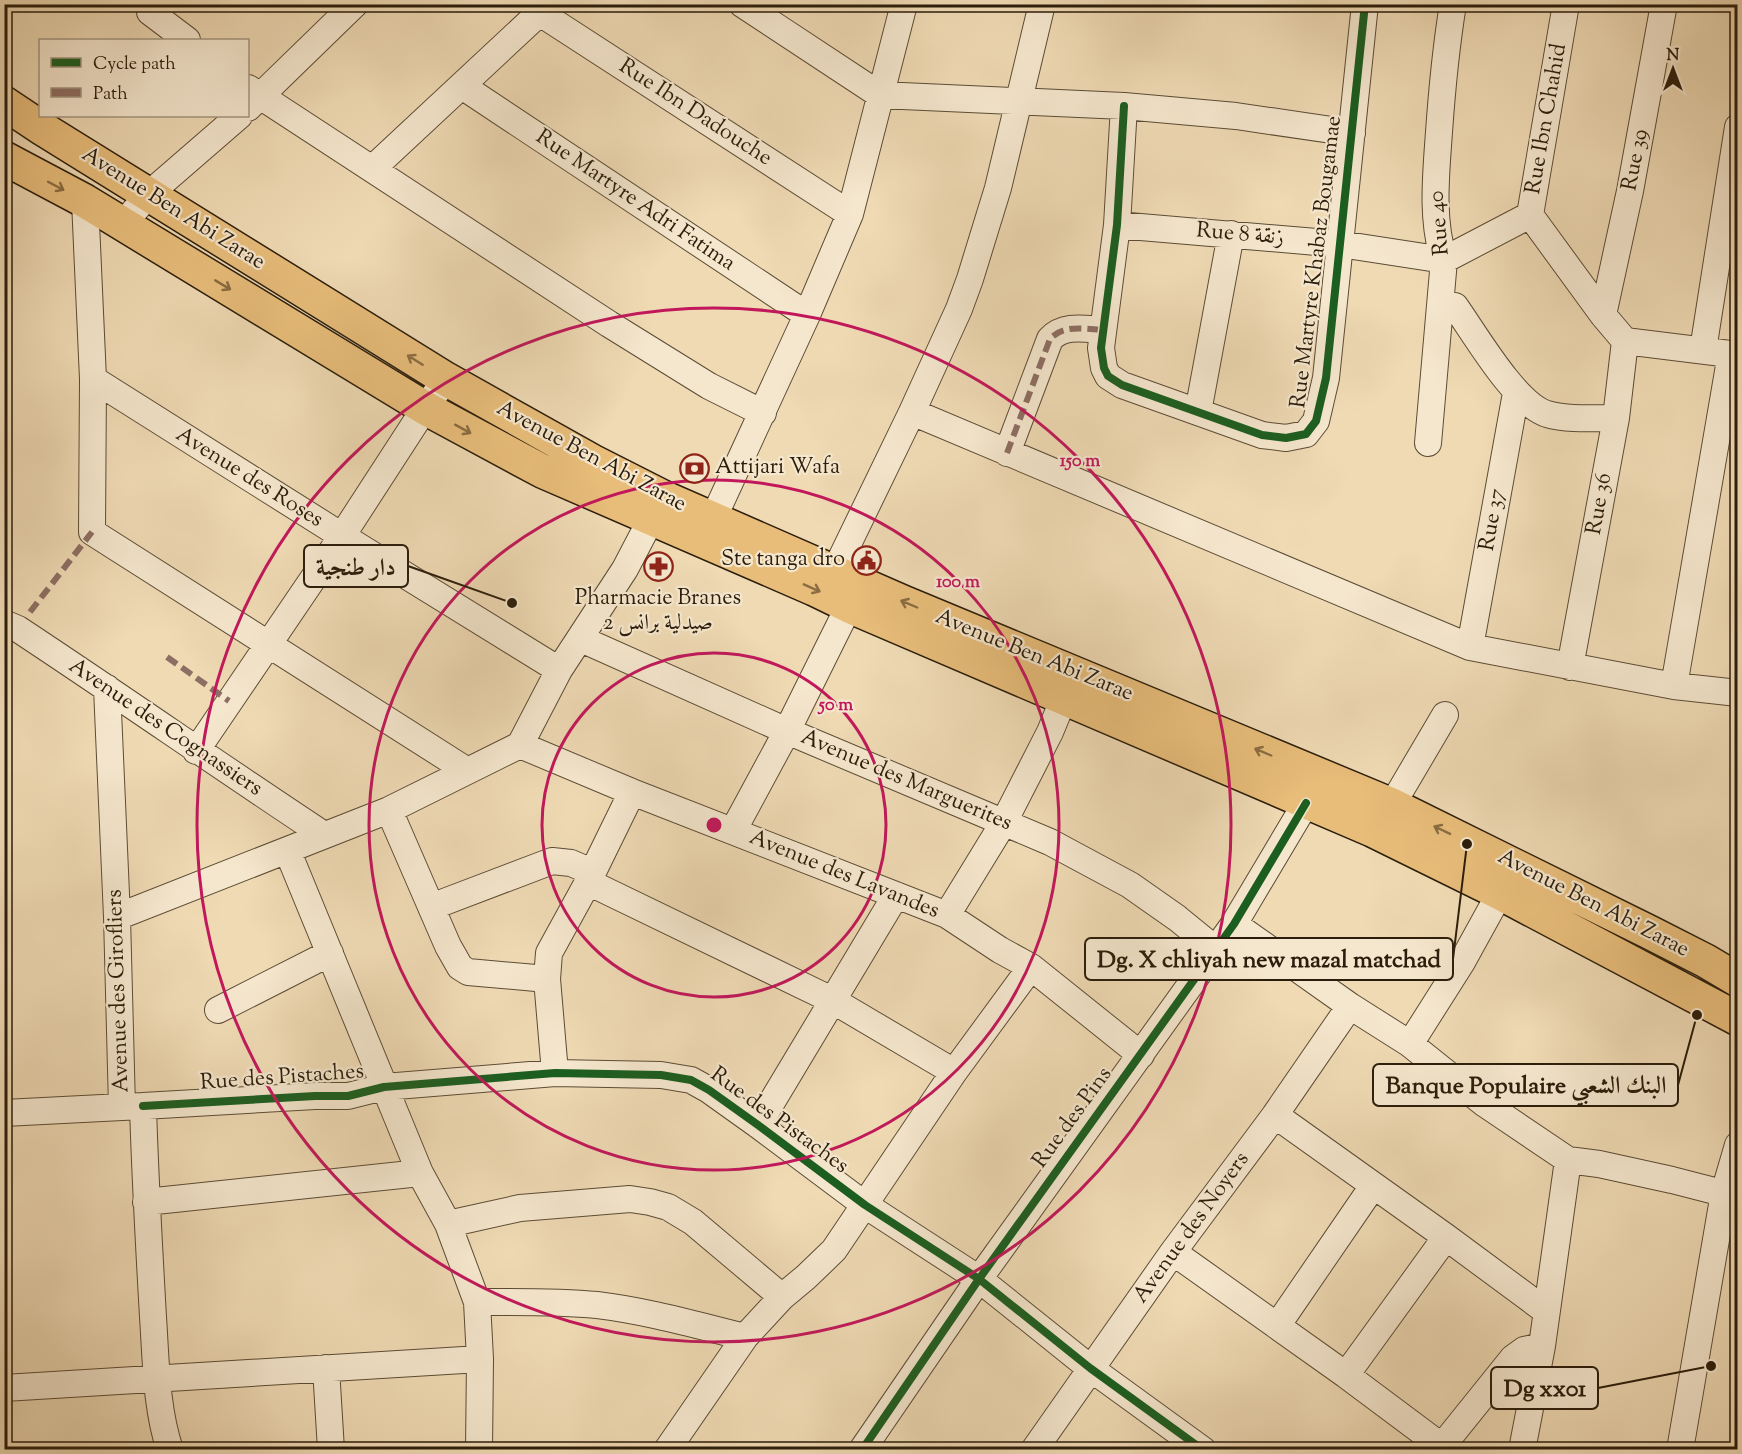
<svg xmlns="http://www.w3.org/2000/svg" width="1742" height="1454" font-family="'Sorts Mill Goudy',Amiri,serif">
<rect width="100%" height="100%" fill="#efdab4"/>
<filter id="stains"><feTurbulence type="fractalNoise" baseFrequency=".00333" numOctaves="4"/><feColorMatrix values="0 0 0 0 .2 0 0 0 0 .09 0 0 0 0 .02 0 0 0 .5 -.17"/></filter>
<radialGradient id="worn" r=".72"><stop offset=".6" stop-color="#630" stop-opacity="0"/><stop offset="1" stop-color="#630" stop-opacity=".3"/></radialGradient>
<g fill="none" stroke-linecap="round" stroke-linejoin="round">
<defs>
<path id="minor" d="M157 4 150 12 187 40
M742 4 880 95 1124 106 1236 116 1352 133
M1566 4 1530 215 1603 315 1625 341 1738 355
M540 13 850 214
M462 86 807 315
M248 88 609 324 709 386 763 413
M1124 106 1117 225 1101 348 1104 368 1108 376 1122 385 1262 435 1286 438 1306 434 1316 421 1326 378 1365 4
M248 108 355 4
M372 169 549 4
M85 201 93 379 92 532 466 770
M123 224 149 194 239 116
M1117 225 1340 244 1444 260 1530 215
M1455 306C1475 334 1515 404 1547 414 1568 420 1593 418 1616 418
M1603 315 1630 191 1664 4
M1703 350 1738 127
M93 379 342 536 559 670
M912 412 1470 647 1674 686 1738 693
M1198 412 1231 234
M1428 443 1444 260C1431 219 1436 175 1439 132 1442 89 1446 47 1453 4
M1007 453 1050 339C1064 324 1085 329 1103 330
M708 537 713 519 807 315 850 214 904 4
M834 573 912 412 959 309 970 279 998 188 1042 4
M4 623 18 629C121 697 221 767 324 835
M581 639 787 731 1050 842 1130 885 1177 918 1215 949
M1470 647 1516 393
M1570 667 1616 418 1625 341
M1674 686 1731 354
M107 688 117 917 122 1107 143 1106C145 1176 149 1247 153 1317 156 1361 156 1408 170 1450
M520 745 632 792 947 915 1000 950 1031 967 1141 1055
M520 745 559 670 625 569 659 504
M196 751 342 536 425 408 446 379
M1392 805 1445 715
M389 810 448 946 460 967 468 972 547 979
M733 831 787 731 849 606
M288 852 420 1173 448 1224 477 1302 480 1359 479 1450
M588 882 832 1000 954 1072
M431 907 552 861 571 863 592 872
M947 915 1004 822 1050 732 1064 698
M117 917 389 810 520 745
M1234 924 1350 1006 1410 1044 1485 1104 1568 1160 1599 1164 1672 1180 1738 1197
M218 1010 330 953
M1410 1044 1462 962 1500 893
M555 1073 547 979 549 953 588 882 632 792
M143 1106 315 1096H348L384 1087 555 1073 661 1075 691 1080 709 1090 758 1125 865 1205 979 1279 1090 1368 1203 1450
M4 1113 122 1107
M1275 1115 1446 1237 1546 1311
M758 1125 896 895
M146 1202 420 1173
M448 1224 520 1208 630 1199 650 1202 668 1207 693 1222 782 1297
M1173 1252 1346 1375 1441 1446
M477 1302C517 1302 557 1301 597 1305 647 1311 696 1325 745 1337
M1277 1326 1373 1186
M326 1368 331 1450
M1346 1375 1446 1237
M4 1388 480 1359
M667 1450 745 1337 782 1297 806 1277 834 1250 954 1072 1031 967
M862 1450 979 1279 1234 924 1306 803
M1034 1450 1173 1252 1275 1115 1350 1006
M1439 1450 1513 1358 1524 1350 1542 1346
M1522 1450 1542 1346 1568 1160
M1680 1450 1724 1193 1738 1145"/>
<path id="major" d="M4 103 43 129 446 379 592 461 663 497 903 602 1392 805 1649 932 1706 961 1738 980
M4 158 85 201 425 408 542 471 814 589 849 606 1372 830 1500 893 1738 1019"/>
</defs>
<use href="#minor" stroke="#5c4c35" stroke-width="28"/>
<use href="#major" stroke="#2b1d0b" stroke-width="36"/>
<use href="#minor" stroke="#f5e7ce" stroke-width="26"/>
<use href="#major" stroke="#e8bd7a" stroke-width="33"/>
<path stroke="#8d6e63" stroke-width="6" stroke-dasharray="12 6" stroke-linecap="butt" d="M1007 453 1050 339C1064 324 1085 329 1103 330
M30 612 92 532
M167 657 229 701"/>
<defs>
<path id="cycleway" d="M1124 106 1117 225 1101 348 1104 368 1108 376 1122 385 1262 435 1286 438 1306 434 1316 421 1326 378 1365 4
M143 1106 315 1096H348L384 1087 555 1073 661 1075 691 1080 709 1090 758 1125 865 1205 979 1279 1090 1368 1203 1450
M862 1450 979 1279 1234 924 1306 803"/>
</defs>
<use href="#cycleway" stroke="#f5e7ce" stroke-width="11"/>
<use href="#cycleway" stroke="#1b5e20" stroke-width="8"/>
</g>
<defs><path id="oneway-shaft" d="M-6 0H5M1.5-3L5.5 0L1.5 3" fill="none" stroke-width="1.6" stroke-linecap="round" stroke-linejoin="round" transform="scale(1.5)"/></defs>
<g stroke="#8a6d42">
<use href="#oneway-shaft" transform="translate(56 186) rotate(28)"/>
<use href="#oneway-shaft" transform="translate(223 285) rotate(31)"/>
<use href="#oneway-shaft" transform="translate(415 360) rotate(-148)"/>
<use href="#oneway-shaft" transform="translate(463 429) rotate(29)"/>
<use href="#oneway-shaft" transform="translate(812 588) rotate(24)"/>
<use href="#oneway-shaft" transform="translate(909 604) rotate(-157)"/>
<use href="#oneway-shaft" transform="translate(1263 752) rotate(-157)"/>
<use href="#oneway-shaft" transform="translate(1442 830) rotate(-154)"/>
</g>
<g fill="none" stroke="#c2185b" stroke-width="3">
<circle cx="714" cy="825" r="172"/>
<circle cx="714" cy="825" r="345"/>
<circle cx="714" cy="825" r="517"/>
</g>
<defs>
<symbol id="bank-ring" viewBox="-11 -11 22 22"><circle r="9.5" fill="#f5e7ce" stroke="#8f2418" stroke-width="1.5"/><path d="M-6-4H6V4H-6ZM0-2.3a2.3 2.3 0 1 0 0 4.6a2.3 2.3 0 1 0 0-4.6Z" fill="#8f2418"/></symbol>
<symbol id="civic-ring" viewBox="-11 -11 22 22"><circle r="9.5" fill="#f5e7ce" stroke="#8f2418" stroke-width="1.5"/><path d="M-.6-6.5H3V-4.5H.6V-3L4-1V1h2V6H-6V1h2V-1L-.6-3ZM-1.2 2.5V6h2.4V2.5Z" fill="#8f2418"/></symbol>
<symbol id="pharmacy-ring" viewBox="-11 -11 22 22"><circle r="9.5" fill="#f5e7ce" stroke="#8f2418" stroke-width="1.5"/><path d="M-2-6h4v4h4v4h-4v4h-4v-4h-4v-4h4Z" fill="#8f2418"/></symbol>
</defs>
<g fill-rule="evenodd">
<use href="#bank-ring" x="678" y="452" width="33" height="33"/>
<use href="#civic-ring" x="850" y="544" width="33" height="33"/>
<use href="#pharmacy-ring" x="642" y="550" width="33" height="33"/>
</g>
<g text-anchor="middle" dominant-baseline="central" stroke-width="4.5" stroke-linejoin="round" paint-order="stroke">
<g font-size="22" fill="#2b1d0b" stroke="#f5e7ce">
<text transform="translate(695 113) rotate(33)">Rue Ibn Dadouche</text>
<text transform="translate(1547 119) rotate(-80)">Rue Ibn Chahid</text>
<text transform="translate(1636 160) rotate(-79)">Rue 39</text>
<text transform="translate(635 201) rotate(34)">Rue Martyre Adri Fatima</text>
<text transform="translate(173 209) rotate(32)">Avenue Ben Abi Zarae</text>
<text transform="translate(1440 223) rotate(-95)">Rue 40</text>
<text transform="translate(1240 235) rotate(5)">Rue 8 زنقة</text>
<text transform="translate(1317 262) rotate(-83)">Rue Martyre Khabaz Bougamae</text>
<text transform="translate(591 457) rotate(28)">Avenue Ben Abi Zarae</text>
<text transform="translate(249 478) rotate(32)">Avenue des Roses</text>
<text transform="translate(1600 504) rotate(-80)">Rue 36</text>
<text transform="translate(1493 520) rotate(-80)">Rue 37</text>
<text transform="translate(1034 656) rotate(22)">Avenue Ben Abi Zarae</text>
<text transform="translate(165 728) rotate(34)">Avenue des Cognassiers</text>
<text transform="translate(906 781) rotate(23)">Avenue des Marguerites</text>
<text transform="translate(844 875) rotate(22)">Avenue des Lavandes</text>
<text transform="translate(1593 904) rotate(27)">Avenue Ben Abi Zarae</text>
<text transform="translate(119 991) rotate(-92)">Avenue des Girofliers</text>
<text transform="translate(282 1078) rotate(-4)">Rue des Pistaches</text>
<text transform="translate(1073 1118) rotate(-54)">Rue des Pins</text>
<text transform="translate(779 1121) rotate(36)">Rue des Pistaches</text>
<text transform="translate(1192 1228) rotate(-54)">Avenue des Noyers</text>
</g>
<g font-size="22" fill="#2b1d0b" stroke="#f5e7ce" text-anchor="start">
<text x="715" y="468">Attijari Wafa</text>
<text x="845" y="560" text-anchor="end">Ste tanga dro</text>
<text x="658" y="599" text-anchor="middle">Pharmacie Branes<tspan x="658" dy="25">2 صيدلية برانس</tspan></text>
</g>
</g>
<circle cx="714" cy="825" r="9" fill="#c2185b" stroke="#f5e7ce" stroke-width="3"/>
<g font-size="18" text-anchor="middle" font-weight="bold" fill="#c2185b" stroke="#f5e7ce" stroke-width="4.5" stroke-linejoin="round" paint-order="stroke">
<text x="1080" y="466">150 m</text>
<text x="958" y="587">100 m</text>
<text x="836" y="710">50 m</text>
</g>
<path fill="none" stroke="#2b1d0b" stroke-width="2" d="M512 603L408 566M1467 844L1453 959M1697 1015L1678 1085M1711 1366L1598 1388"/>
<g fill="#2b1d0b" stroke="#f5e7ce" stroke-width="2">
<circle cx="512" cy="603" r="6"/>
<circle cx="1467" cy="844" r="6"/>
<circle cx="1697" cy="1015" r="6"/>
<circle cx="1711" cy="1366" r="6"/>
</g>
<g fill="#f5e7ce" stroke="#2b1d0b" stroke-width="2">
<rect x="304" y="545" width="104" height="42" rx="6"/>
<rect x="1085" y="938" width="368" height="42" rx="6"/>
<rect x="1373" y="1064" width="305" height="42" rx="6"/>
<rect x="1491" y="1367" width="107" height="42" rx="6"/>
</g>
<g font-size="24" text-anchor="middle" font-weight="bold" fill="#2b1d0b">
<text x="356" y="575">دار طنجية</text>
<text x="1269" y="967">Dg. X chliyah new mazal matchad</text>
<text x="1526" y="1093">Banque Populaire البنك الشعبي</text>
<text x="1545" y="1396">Dg xx01</text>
</g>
<rect width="1742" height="1454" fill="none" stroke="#efdab4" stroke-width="24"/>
<rect x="6" y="6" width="1730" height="1442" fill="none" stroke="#2b1d0b" stroke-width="3"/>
<rect x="12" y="12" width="1718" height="1430" fill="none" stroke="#2b1d0b" stroke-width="1.5"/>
<rect x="39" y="39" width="210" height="78" fill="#f5e7ce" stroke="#a49680" stroke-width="1.5"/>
<rect x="51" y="58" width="30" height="9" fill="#1b5e20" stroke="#a49680" stroke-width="1.5"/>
<text x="93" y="69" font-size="18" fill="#2b1d0b">Cycle path</text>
<rect x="51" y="88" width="30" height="9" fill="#8d6e63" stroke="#a49680" stroke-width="1.5"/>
<text x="93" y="99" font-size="18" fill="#2b1d0b">Path</text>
<g transform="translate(1673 69)" stroke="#f5e7ce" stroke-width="4.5" paint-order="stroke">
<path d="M0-4.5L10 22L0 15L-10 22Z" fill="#2b1d0b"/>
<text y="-9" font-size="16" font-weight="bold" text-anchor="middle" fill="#2b1d0b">N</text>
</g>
<rect width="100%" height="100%" filter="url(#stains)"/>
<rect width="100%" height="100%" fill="url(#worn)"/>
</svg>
